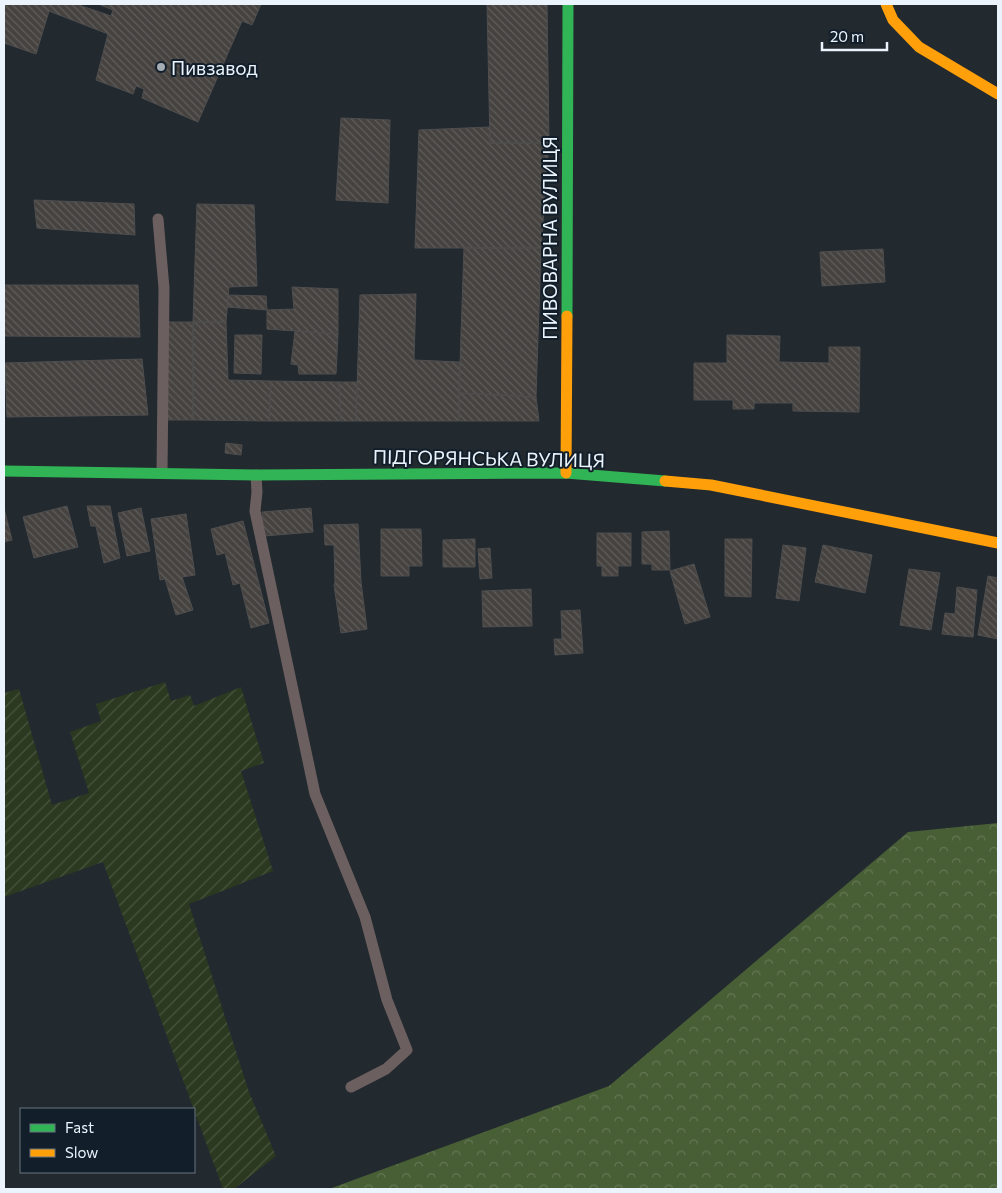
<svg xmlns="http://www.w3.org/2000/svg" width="1002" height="1193" font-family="Commissioner,sans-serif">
<defs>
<pattern id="forest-crowns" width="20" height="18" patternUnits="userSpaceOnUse" patternTransform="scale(1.25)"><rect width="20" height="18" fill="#485f35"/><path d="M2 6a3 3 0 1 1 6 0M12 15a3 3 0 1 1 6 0" fill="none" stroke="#637753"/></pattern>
<pattern id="garden-furrows" width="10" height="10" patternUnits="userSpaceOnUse" patternTransform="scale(1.25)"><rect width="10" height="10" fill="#2a391f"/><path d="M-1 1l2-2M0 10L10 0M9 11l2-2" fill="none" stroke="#495640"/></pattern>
<pattern id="building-back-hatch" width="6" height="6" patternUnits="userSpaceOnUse" patternTransform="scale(1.25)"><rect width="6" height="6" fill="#45423f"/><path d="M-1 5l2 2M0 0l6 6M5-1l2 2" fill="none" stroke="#605e5c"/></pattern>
</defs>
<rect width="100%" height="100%" fill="#22292f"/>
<path fill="url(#forest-crowns)" d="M998 823V1189H329L609 1086 908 832Z"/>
<path fill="url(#garden-furrows)" d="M165 682 171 701 190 695 194 706 241 687 264 763 241 771 273 871 189 904 249 1092 276 1156 234 1189H223L103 862 4 897V693L19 689 52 805 89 793 70 732 101 721 96 704Z"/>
<path fill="url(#building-back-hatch)" stroke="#4f4e4f" d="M4 4H76L111 16 113 10 98 4H261L252 25 242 21 198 122 142 98 144 89 136 86 133 94 96 80 108 34 49 11 36 54 4 43Z
M487 4H547L549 143H490Z
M341 118 390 120 388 203 336 200Z
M490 127V143H549L541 248H415L419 130Z
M34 200 134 204 135 235 37 228Z
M197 204 254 205 257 286 229 287 226 322H193Z
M464 248H541L536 397 459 393Z
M883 249 885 282 822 286 820 252Z
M4 285H138L140 337 4 336Z
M292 287 338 289V334L267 329V310L294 309Z
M416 294 414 360 460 362 459 421H356L360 295Z
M228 295 266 296 267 310 227 307Z
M164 322H193V420H163Z
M193 322H226L228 380 271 381 269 421 193 420Z
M295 331 338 334 336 374H299L298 365 291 364Z
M235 335H262L261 374 234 373Z
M727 335 780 336 779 362 829 363V347H860L859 412 793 411V403H754V409H733V400H694V363H727Z
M142 359 148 415 7 417 5 363Z
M271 381 339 382 341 421H269Z
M339 382H357L356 421H341Z
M459 393 536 397 539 421H459Z
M226 443 242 445 241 455 225 453Z
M67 506 78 547 34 558 23 517Z
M87 506H110L120 558 104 563 96 526H91Z
M4 508 12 540 4 542Z
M141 508 150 551 127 556 118 513Z
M311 508 313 532 264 536 262 512Z
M186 514 195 575 182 577 193 610 176 615 165 579 160 580 151 519Z
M243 521 269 623 251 628 240 583 233 585 225 553 217 555 211 529Z
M358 524 361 582 367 629 341 633 334 585 335 583 334 545H325L324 525Z
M381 529H421L422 566H409V576H381Z
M669 531 670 570H652V564H642V532Z
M597 533H631V566H618V576H602V566H597Z
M475 539V567H443V540Z
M725 539H752L751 597 725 596Z
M783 545 806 548 799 601 776 598Z
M823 545 872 555 865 593 815 582Z
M490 548 492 578 480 579 478 549Z
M694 564 710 617 685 624 670 571Z
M909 569 940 573 931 630 900 625Z
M988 576 998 578V639L978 635Z
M957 587 977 590 973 637 942 634 945 613 955 614Z
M531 589 532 626 483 627 482 591Z
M580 610 583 653 555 655 554 639H562L561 611Z"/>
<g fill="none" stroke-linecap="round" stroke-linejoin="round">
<path stroke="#6c5f5f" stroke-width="11" d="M158 219 164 288 162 473
M256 475 257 492 255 511 315 794 365 917 387 1000 407 1050 386 1069 351 1087"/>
<path stroke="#30b455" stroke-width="11" d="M567 316 568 4
M4 471 256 475 566 473 665 481"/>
<path stroke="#ff9f0a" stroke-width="11" d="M886 4 893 20 919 47 998 94
M566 473 567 316
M665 481 711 485 998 543"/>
</g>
<circle fill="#a5adb4" stroke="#121f2b" stroke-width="2" cx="161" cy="67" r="5"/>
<g text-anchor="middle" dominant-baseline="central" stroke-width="4" stroke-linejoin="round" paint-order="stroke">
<g font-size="19" fill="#ebf4fc" stroke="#121f2b" text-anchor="start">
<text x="171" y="67">Пивзавод</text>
</g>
<g font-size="19" fill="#ebf4fc" stroke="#121f2b">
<text transform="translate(549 238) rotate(-90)">ПИВОВАРНА ВУЛИЦЯ</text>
<text transform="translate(489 458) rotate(1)">ПІДГОРЯНСЬКА ВУЛИЦЯ</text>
</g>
</g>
<rect width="1002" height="1193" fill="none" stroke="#ebf4fc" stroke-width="10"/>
<rect x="20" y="1108" width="175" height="65" fill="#121f2b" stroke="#69747f"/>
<rect x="30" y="1124" width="25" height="8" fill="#30b455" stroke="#69747f"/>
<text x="65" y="1133" font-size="15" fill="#ebf4fc">Fast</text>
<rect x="30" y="1149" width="25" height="8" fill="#ff9f0a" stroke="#69747f"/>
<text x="65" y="1158" font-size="15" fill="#ebf4fc">Slow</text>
<path d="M822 42v8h65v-8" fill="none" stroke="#ebf4fc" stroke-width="2.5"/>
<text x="830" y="42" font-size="15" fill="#ebf4fc" stroke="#121f2b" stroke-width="4" paint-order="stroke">20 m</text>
</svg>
